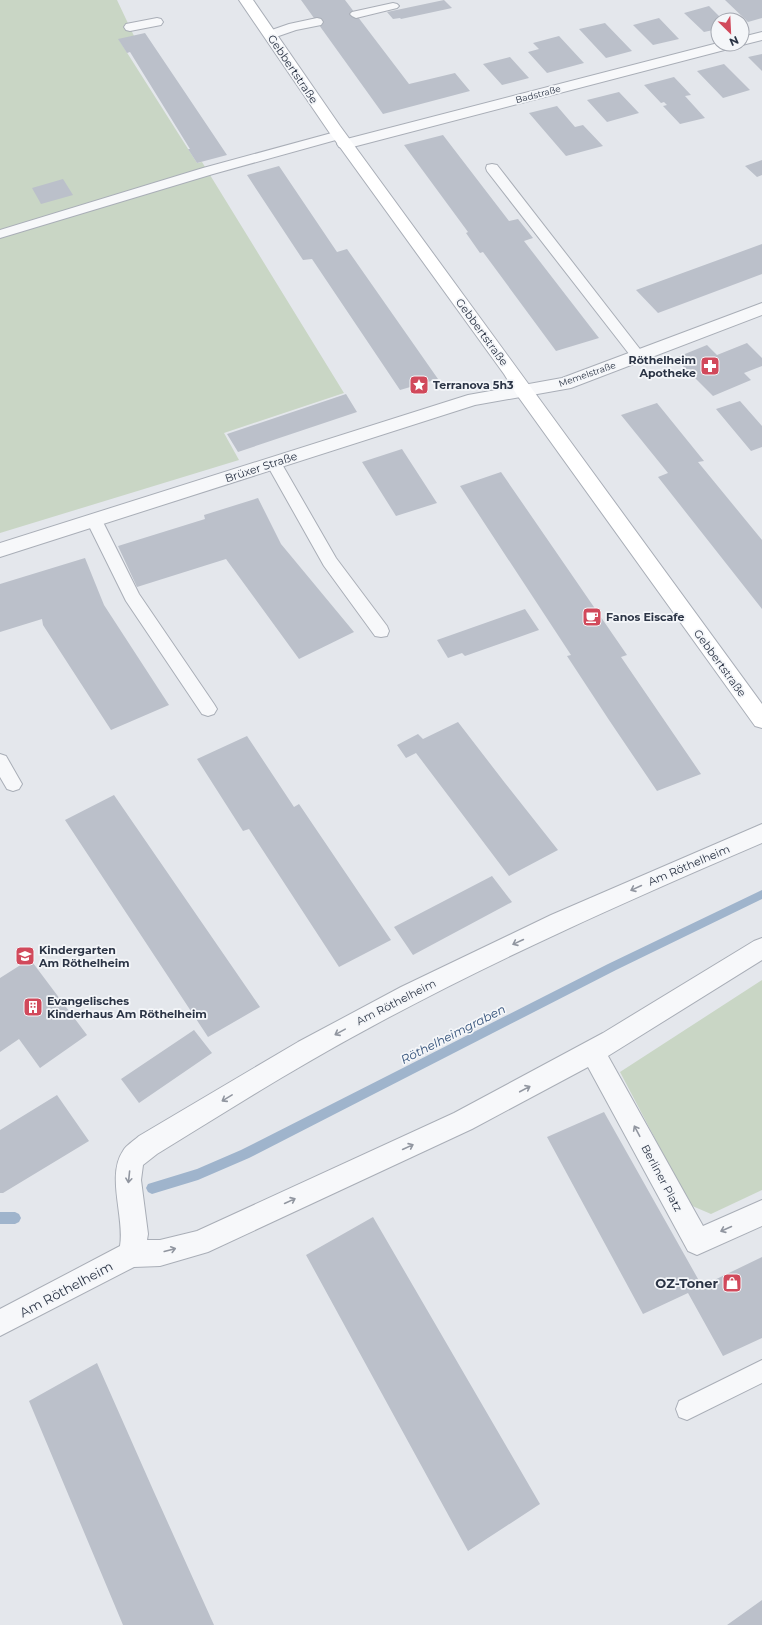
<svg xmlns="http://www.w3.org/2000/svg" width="762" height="1625" font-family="Montserrat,sans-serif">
<rect width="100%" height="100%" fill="#e4e7ec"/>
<path fill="#c9d6c5" d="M0 0H117L134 36 119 40 197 163 202 162 344 393 224 433 239 460 0 533Z
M762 980V1190L711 1214 690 1205 620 1072Z"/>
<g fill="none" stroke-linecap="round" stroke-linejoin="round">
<path fill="#9fb4cc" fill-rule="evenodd" d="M762 890V899L616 970 249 1158 198 1180 152 1194 148 1192 146 1188 148 1184 197 1169 241 1150 608 964Z
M0 1212H15L19 1214 21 1218 19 1222 15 1224H0Z"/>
</g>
<path fill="#bbc0ca" d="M301 0H345L409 84 455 73 470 91 383 114Z
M444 0 452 8 401 19 400 18 393 19 387 12Z
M725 0H762V18L748 22Z
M709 6 723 20H718V29L704 32 684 13Z
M659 18 679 39 653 45 633 25Z
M605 23 632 51 606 58 579 29Z
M145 33 178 82 227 155 197 163 188 149H190L130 52 127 53 118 39Z
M559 36 584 63 547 73 528 52 539 49 533 43Z
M762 54V71L748 57Z
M510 57 529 78 502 85 483 64Z
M724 64 750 90 723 98 697 71Z
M674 77 691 95 685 96 705 118 680 124 663 106 667 105 664 102 661 103 644 85Z
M619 92 639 113 607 122 587 100Z
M557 106 575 127 583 125 603 146 566 156 529 113Z
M443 135 509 221 518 219 533 238 524 241 599 338 556 351 483 252 480 253 466 233 468 232 404 145Z
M762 160V175L757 177 745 166Z
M279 166 337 252 347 249 438 379 400 390 312 259 303 260 247 175Z
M63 179 73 195 41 204 32 188Z
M762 244V274L658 313 636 290Z
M747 343 762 358V366L744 373 751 380 713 396 675 358 707 345 717 355Z
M346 394 357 412 238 452 227 434Z
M740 401 762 426V447L751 451 716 409Z
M657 403 704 461 698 462 762 540V609L658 477 668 473 621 415Z
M402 449 437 503 396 516 362 462Z
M501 472 627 655 621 657 701 774 657 791 609 720 567 656 571 655 460 486Z
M258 498 281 544 354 632 299 659 226 559 137 587 118 546 205 519 204 515Z
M85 558 104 605 169 705 111 730 43 625 42 619 0 632V584Z
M525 609 539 630 465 656 462 653 448 658 437 640Z
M458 722 505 783 558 850 509 876 416 753 406 758 397 745 418 734 423 739Z
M247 736 294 807 299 804 391 940 339 967 249 829 243 831 197 759Z
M114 795 260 1007 208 1037 65 820Z
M492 876 512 902 413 955 394 927Z
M30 959 87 1035 40 1068 19 1039 0 1052V978Z
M194 1030 212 1053 139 1103 121 1079Z
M57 1095 89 1141 3 1193H0V1130Z
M604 1112 702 1286 762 1257V1338L723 1356 688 1293 643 1314 547 1137Z
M373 1217 540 1504 468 1551 306 1255Z
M97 1363 154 1492 214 1625H123L29 1401Z
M762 1600V1625H727Z"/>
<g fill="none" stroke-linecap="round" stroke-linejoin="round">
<defs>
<path id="lane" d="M393 3 397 4 399 6 397 8 356 18 352 16 350 14 352 12Z
M157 18 161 19 163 22 161 25 130 31 126 30 124 27 126 24Z
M317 18 321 19 323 22 321 25 296 30 270 39 266 38 264 35 266 32 289 24Z
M339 131 343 132 345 135 343 138 213 174 0 238V230L203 168Z
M492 164 497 165 643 353 645 356 643 359 638 361 633 359 487 171 486 168 487 165Z
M274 458 279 459 336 558 387 626 389 631 387 636 381 637 375 636 324 566 266 463 269 459Z
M94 514 100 516 139 594 214 704 217 709 214 714 208 716 202 714 126 601 86 520 88 516Z
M0 754 6 756 22 784 19 789 13 791 7 789 0 777Z
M762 1360V1383L687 1420 679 1417 676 1409 679 1401Z"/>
<path id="street" d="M762 32V40L742 45 738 44 736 47 345 149 339 147 337 144 339 141 718 43 742 44V37Z
M762 303V315L571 388 475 405 0 557V543L468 395 562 378Z
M762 824V843C629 900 496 959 369 1028 296 1067 227 1111 157 1154L143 1165 141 1180 148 1234 147 1240H160L197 1231 454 1113 603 1033 754 941 762 938V960L608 1056 703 1226 762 1200V1226L697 1255 688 1251 588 1067 472 1129 208 1252 160 1266 134 1267 0 1336V1309L120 1246C125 1218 106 1176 123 1151 126 1145 134 1141 139 1136L298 1042 401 987 551 915Z"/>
<path id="secondary" d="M239 0H253L340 126 762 704V728L755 726 517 395 504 374 329 132Z"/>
</defs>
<use href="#lane" stroke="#a9aeb7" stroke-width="2"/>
<use href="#street" stroke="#a9aeb7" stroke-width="2"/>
<use href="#secondary" stroke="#a9aeb7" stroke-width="2"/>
<use href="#lane" fill="#f7f8fa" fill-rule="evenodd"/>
<use href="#street" fill="#f7f8fa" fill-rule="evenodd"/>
<use href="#secondary" fill="#fff" fill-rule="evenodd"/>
</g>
<defs><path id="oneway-shaft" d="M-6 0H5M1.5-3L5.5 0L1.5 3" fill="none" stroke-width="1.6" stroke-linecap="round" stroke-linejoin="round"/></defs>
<g stroke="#9196a0">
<use href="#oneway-shaft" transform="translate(636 888) rotate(155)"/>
<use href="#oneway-shaft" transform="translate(518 942) rotate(155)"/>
<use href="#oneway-shaft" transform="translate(340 1032) rotate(151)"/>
<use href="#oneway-shaft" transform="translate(525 1089) rotate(-28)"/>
<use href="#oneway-shaft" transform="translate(227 1098) rotate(149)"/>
<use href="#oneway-shaft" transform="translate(637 1131) rotate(-118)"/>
<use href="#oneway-shaft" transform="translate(408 1147) rotate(-25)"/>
<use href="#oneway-shaft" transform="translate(129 1177) rotate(96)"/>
<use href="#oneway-shaft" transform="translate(290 1201) rotate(-25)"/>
<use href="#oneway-shaft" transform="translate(726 1229) rotate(156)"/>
<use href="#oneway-shaft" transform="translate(170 1250) rotate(-15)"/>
</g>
<defs>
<symbol id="pharmacy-square" viewBox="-11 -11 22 22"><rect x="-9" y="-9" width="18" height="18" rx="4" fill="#d1495b" stroke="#f4f6f9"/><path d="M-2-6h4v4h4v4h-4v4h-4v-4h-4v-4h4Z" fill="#fff"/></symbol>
<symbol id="sight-square" viewBox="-11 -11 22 22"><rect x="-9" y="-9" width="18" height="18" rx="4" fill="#d1495b" stroke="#f4f6f9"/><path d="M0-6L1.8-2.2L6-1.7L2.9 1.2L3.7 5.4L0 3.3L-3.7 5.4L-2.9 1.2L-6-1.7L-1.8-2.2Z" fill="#fff"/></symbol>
<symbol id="cafe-square" viewBox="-11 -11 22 22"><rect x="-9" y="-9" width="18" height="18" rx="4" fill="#d1495b" stroke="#f4f6f9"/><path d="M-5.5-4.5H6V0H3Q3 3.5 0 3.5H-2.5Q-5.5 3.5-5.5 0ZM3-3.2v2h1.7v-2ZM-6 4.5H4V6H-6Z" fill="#fff"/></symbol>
<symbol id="school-square" viewBox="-11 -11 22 22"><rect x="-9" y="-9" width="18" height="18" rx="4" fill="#d1495b" stroke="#f4f6f9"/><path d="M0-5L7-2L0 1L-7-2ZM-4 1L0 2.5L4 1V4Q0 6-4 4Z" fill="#fff"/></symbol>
<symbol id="building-square" viewBox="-11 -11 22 22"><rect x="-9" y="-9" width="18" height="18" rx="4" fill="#d1495b" stroke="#f4f6f9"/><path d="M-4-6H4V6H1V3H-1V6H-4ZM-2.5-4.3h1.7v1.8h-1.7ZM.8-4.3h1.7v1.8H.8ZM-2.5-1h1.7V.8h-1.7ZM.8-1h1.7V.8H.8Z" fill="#fff"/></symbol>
<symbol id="shop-square" viewBox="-11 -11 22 22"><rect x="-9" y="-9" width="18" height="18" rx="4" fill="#d1495b" stroke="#f4f6f9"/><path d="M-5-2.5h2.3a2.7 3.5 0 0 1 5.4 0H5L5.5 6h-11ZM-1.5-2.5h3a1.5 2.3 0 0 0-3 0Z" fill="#fff"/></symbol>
</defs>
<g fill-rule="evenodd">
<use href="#pharmacy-square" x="699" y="355" width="22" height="22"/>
<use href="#sight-square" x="408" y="374" width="22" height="22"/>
<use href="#cafe-square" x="581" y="606" width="22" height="22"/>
<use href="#school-square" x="14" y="945" width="22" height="22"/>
<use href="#building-square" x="22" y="996" width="22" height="22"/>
<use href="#shop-square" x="721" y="1272" width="22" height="22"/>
</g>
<g text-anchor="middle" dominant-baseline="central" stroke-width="3.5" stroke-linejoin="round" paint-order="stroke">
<g font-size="9" fill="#2b3445" stroke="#f4f6f9">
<text transform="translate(538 94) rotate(-15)">Badstraße</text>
<text transform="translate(587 374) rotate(-19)">Memelstraße</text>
</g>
<g font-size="11" fill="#2b3445" stroke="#f4f6f9">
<text transform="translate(293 69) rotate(56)">Gebbertstraße</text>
<text transform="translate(482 332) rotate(54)">Gebbertstraße</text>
<text transform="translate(261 467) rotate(-18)">Brüxer Straße</text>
<text transform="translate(720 663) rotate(54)">Gebbertstraße</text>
<text transform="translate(689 865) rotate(-23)">Am Röthelheim</text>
<text transform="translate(396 1002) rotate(-27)">Am Röthelheim</text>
<text transform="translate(662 1178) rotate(62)">Berliner Platz</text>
</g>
<g font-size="11" font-weight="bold" fill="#2b3445" stroke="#f4f6f9" text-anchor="start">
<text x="696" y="360" text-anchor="end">Röthelheim<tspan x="696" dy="13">Apotheke</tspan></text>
<text x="433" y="385">Terranova 5h3</text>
<text x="606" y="617">Fanos Eiscafe</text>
<text x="39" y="950">Kindergarten<tspan x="39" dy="13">Am Röthelheim</tspan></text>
<text x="47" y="1001">Evangelisches<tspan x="47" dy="13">Kinderhaus Am Röthelheim</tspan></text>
</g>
<g font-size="12" font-style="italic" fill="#34527a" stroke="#f4f6f9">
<text transform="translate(453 1034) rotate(-27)">Röthelheimgraben</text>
</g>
<g font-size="13" font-weight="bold" fill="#2b3445" stroke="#f4f6f9" text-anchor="end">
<text x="718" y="1283">OZ-Toner</text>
</g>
<g font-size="13" fill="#2b3445" stroke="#f4f6f9">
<text transform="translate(66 1289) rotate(-28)">Am Röthelheim</text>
</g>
</g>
<g transform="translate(730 32) rotate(156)"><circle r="19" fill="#f4f6f9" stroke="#a4a8b1"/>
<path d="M0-3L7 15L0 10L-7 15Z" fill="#d1495b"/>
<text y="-6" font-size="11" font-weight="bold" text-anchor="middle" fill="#2b3445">N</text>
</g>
</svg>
